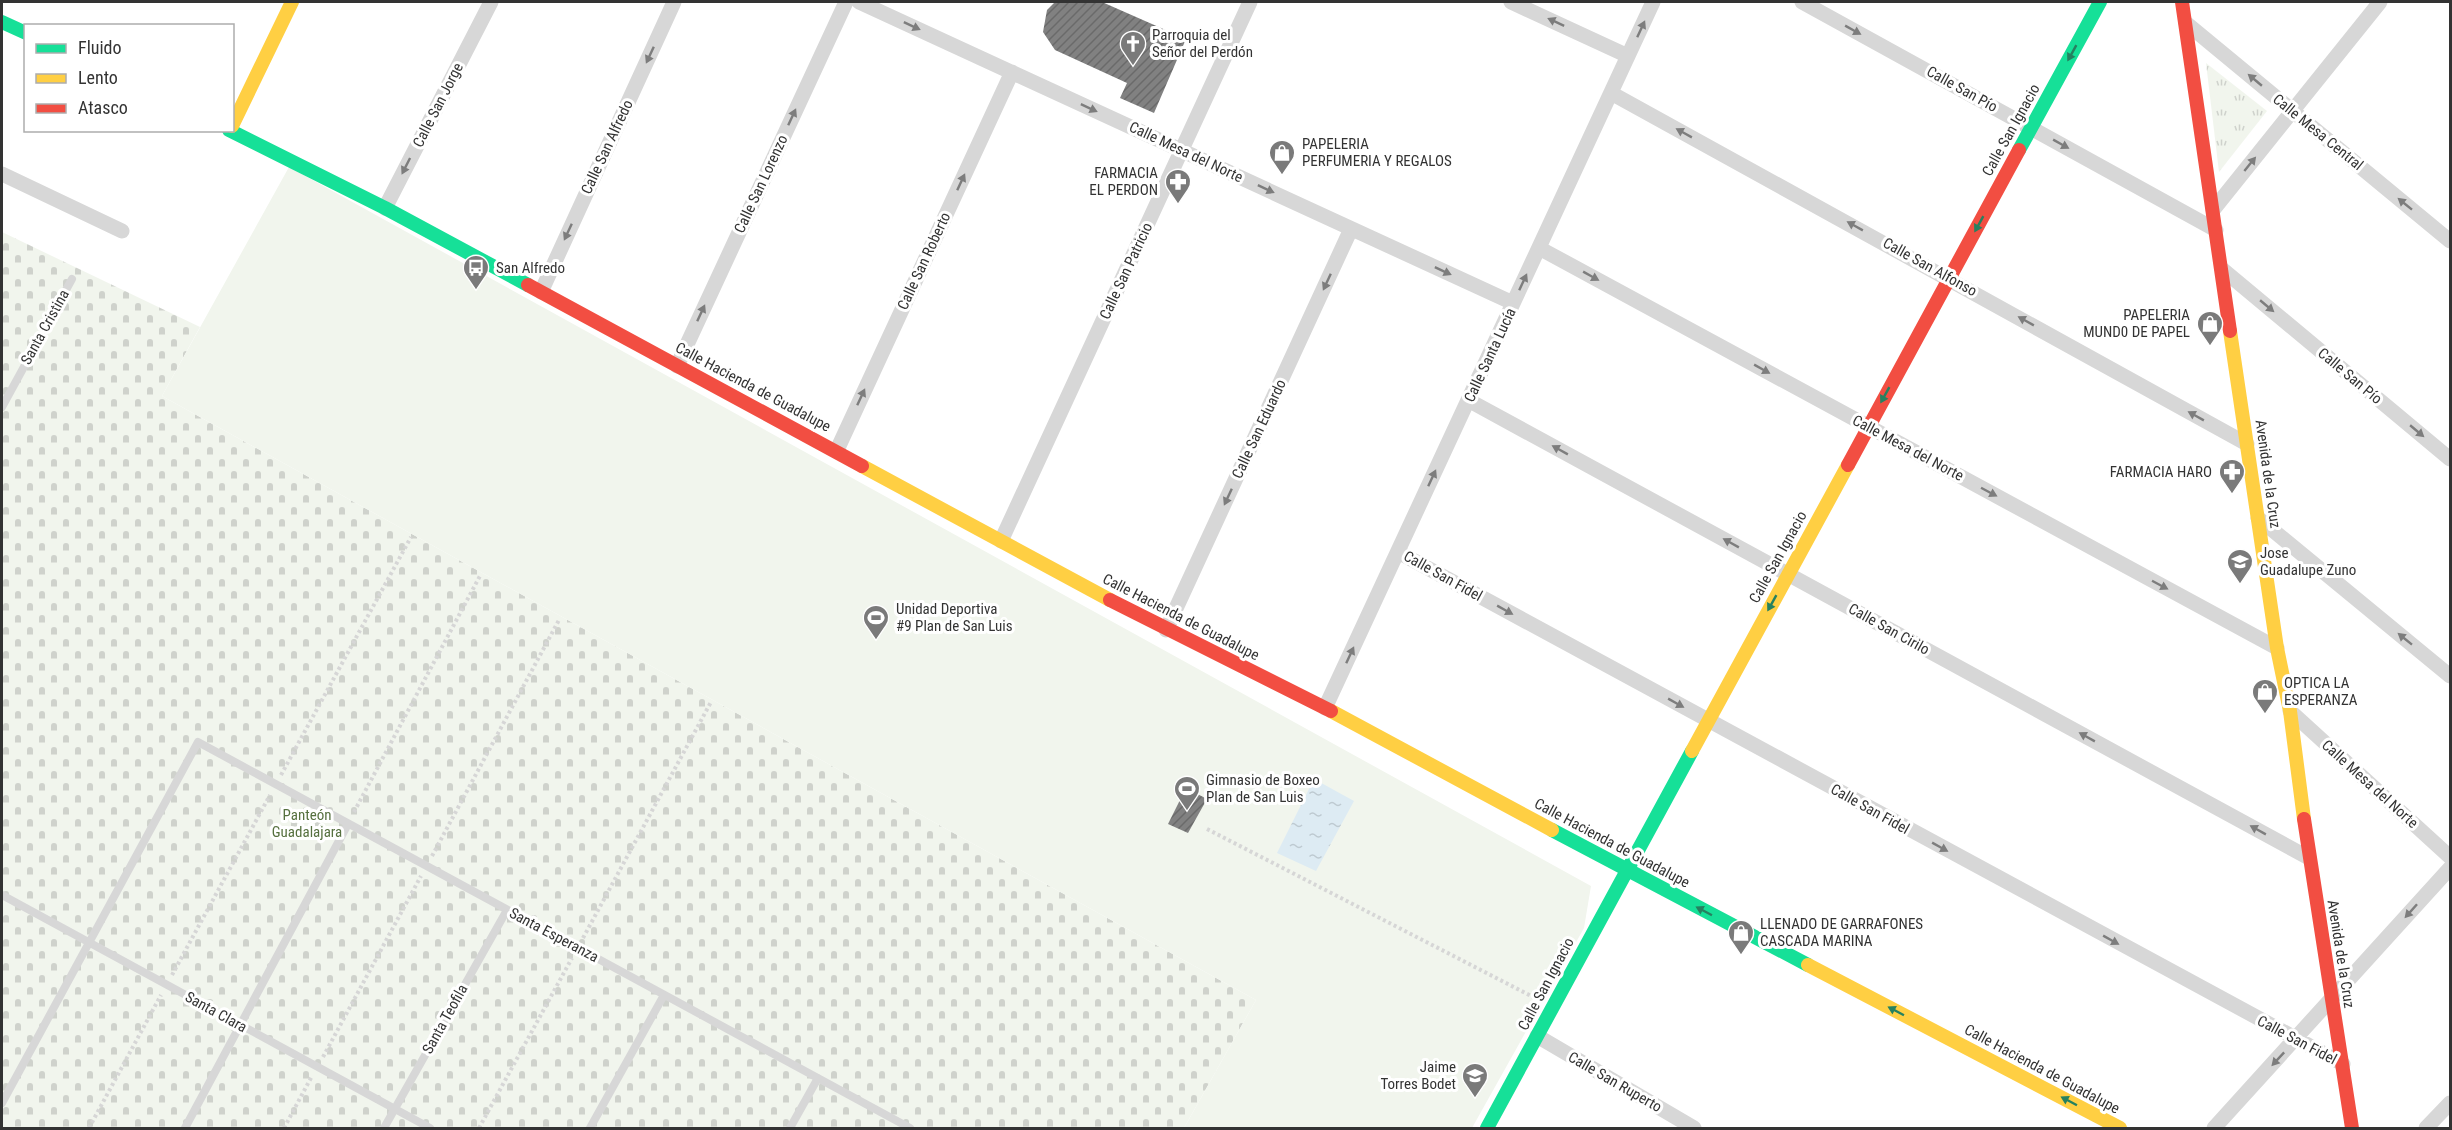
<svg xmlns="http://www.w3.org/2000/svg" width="2452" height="1130" font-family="'Roboto Condensed',sans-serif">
<defs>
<pattern id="grass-tufts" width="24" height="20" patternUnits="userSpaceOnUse" patternTransform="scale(1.5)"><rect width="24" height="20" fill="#f1f5ed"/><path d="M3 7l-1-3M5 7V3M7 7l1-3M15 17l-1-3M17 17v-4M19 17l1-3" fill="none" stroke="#cfd2cc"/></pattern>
<pattern id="cemetery-stones" width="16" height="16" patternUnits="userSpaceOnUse" patternTransform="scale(1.5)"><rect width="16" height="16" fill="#f1f5ed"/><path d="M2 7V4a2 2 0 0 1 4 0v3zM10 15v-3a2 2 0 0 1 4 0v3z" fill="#cfd2cc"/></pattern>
<pattern id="water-ripples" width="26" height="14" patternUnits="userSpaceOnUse" patternTransform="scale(1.5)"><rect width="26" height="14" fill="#ddebf3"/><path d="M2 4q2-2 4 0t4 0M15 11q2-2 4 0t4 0" fill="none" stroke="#becad1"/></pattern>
<pattern id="building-hatch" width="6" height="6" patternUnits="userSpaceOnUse" patternTransform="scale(1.5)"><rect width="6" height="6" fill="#818181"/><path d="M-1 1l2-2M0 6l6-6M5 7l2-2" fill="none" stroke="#6a6a6a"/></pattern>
</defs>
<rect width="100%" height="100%" fill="#fff"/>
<path fill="url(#grass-tufts)" d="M2206 63 2267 111 2219 172Z"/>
<path fill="url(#cemetery-stones)" d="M2 232 200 327 162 396 1256 1000 1184 1128H2Z"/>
<path fill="#f1f5ed" d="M289 167 1591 886 1584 928 1472 1128H1184L1256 1000 162 396Z"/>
<path fill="url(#water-ripples)" d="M1314 779 1354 801 1316 871 1277 853Z"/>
<path fill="url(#building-hatch)" d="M1055 2H1102L1186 39 1154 113 1120 98 1127 83 1055 50 1043 32 1047 10Z
M1186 788 1207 799 1188 833 1168 824Z"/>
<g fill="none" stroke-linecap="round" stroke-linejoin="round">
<path stroke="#d6d6d6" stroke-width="4" stroke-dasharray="3 3" stroke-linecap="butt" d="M281 775 411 537
M354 812 481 574
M1207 829 1537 999
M432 856 559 620
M583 938 711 702
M172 975 270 795
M323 1057 421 876
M89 1128 161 995
M284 1128 312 1076
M479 1128 572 958"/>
<path stroke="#d7d7d7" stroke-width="8" d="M2 407 72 279
M2 895 430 1128
M2 1103 198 742 910 1128
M185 1128 348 824
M384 1128 507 910
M590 1128 664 995
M790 1128 818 1078"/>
<path stroke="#d7d7d7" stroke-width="15" d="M859 2 1513 303
M1511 2 1628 56
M1802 2 2216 230
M2186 23 2450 241
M1611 93 2247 444
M2 174 122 231
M385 208 491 2
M2213 210 2380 2
M1539 248 2277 648
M2222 269 2450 459
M541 292 674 2
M677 366 846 2
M1468 400 2309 858
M837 450 1012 72
M2258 518 2450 676
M1001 541 1250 2
M1398 552 2343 1064
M1166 630 1351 229
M1325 708 1653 2
M2290 711 2450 857
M1537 1036 1694 1128
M2214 1128 2450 868
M2426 1128 2450 1103"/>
<path stroke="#16e098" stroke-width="14" d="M2 22 26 33
M229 130 385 208 528 285
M2019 150 2100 2
M1552 830 1808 965
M1487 1128 1692 751"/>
<path stroke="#ffcf43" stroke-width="14" d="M232 126 292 2
M2230 331 2277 648 2290 711 2304 819
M862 466 1110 600
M1331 711 1552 830
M1692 751 1848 465
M1808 965 2120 1128"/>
<path stroke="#f24e42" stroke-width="14" d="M2182 2 2230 331
M528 285 862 466
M1848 465 2019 150
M1110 600 1331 711
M2304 819 2352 1128"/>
</g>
<defs><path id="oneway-solid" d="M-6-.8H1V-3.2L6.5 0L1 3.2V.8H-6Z" transform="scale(1.5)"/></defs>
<g fill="#7d7d7d">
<use href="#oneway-solid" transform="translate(1556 22) rotate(-155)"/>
<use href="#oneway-solid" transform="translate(912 26) rotate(25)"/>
<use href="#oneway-solid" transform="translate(1641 29) rotate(-65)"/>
<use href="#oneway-solid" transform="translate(1853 30) rotate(29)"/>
<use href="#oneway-solid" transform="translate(650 55) rotate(115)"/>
<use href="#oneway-solid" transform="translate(2255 80) rotate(-140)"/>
<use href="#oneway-solid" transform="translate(1089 108) rotate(25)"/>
<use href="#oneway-solid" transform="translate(792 117) rotate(-65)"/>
<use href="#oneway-solid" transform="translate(1684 133) rotate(-151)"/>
<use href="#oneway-solid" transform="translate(2061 144) rotate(29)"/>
<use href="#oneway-solid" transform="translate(2250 164) rotate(-51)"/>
<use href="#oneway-solid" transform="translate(406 166) rotate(117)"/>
<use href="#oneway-solid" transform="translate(961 182) rotate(-65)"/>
<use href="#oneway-solid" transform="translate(1266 189) rotate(25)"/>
<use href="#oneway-solid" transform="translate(2405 204) rotate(-141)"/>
<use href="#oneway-solid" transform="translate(1855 226) rotate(-151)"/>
<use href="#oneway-solid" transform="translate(568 232) rotate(115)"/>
<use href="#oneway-solid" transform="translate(1443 271) rotate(25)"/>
<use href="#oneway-solid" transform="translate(1591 276) rotate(29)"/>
<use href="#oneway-solid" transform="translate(1327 282) rotate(115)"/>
<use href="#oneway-solid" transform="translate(1523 282) rotate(-65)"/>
<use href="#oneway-solid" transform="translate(2267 306) rotate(40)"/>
<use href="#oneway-solid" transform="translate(701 313) rotate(-65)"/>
<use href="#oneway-solid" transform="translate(2026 321) rotate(-151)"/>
<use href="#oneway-solid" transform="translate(1762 369) rotate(29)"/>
<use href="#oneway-solid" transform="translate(861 397) rotate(-65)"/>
<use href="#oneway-solid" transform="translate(2196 416) rotate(-151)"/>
<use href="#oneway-solid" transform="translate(2417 431) rotate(40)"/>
<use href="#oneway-solid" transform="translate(1560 450) rotate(-151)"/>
<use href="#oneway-solid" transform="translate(1432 478) rotate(-65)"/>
<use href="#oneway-solid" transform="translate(1989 492) rotate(28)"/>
<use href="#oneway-solid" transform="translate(1228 497) rotate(115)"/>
<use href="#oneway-solid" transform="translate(1731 543) rotate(-151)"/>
<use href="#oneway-solid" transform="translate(2160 585) rotate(28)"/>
<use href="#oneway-solid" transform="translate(1505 610) rotate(29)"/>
<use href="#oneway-solid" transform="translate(2405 639) rotate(-141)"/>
<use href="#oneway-solid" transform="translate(1350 655) rotate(-65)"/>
<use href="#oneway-solid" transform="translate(1676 703) rotate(29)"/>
<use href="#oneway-solid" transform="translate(2087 737) rotate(-151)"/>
<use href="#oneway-solid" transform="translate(2258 830) rotate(-151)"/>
<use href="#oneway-solid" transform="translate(1940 847) rotate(29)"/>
<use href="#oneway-solid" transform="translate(2411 911) rotate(132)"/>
<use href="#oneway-solid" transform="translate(2111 940) rotate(29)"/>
<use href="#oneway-solid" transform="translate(2278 1059) rotate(133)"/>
</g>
<g fill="#268160">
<use href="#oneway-solid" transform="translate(2072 53) rotate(119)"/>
<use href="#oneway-solid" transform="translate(1979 224) rotate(119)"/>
<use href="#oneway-solid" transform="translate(1885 395) rotate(119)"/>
<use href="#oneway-solid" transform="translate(1772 603) rotate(119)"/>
<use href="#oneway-solid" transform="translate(1704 911) rotate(-152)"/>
<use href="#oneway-solid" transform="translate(1896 1011) rotate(-152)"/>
<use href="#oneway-solid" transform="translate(2069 1101) rotate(-152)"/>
</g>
<defs>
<symbol id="church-pin" viewBox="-11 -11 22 30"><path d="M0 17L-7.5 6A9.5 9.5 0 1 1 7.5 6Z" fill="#7a7a7a" stroke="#fff"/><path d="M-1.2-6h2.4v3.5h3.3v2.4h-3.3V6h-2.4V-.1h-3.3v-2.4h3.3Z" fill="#fff"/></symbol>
<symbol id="shop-pin" viewBox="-11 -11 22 30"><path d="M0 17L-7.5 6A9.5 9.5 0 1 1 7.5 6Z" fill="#7a7a7a" stroke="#fff"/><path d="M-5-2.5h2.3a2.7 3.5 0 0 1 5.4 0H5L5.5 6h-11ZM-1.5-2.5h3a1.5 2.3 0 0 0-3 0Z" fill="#fff"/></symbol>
<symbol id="pharmacy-pin" viewBox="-11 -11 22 30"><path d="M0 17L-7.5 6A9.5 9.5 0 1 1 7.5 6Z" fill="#7a7a7a" stroke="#fff"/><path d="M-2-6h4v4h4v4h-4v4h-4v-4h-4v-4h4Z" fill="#fff"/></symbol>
<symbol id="bus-pin" viewBox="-11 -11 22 30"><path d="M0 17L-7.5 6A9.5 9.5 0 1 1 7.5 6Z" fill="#7a7a7a" stroke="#fff"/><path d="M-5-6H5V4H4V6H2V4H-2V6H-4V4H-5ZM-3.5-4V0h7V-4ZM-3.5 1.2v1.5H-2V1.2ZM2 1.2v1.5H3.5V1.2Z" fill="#fff"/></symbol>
<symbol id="school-pin" viewBox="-11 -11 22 30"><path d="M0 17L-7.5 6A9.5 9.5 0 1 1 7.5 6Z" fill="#7a7a7a" stroke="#fff"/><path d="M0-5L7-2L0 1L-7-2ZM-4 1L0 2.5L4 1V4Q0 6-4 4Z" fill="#fff"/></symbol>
<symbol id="stadium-pin" viewBox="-11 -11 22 30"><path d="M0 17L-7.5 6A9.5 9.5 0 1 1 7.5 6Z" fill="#7a7a7a" stroke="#fff"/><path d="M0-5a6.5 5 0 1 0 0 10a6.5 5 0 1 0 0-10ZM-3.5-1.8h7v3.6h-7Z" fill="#fff"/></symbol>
</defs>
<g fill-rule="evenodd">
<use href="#church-pin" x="1118" y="29" width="30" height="40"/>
<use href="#shop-pin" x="1267" y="138" width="30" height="40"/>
<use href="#pharmacy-pin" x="1163" y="167" width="30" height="40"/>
<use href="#bus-pin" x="461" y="253" width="30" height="40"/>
<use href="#shop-pin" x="2195" y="309" width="30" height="40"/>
<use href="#pharmacy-pin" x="2217" y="457" width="30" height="40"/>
<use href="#school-pin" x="2225" y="547" width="30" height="40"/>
<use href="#stadium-pin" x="861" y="603" width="30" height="40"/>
<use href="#shop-pin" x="2250" y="677" width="30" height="40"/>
<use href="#stadium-pin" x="1172" y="774" width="30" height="40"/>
<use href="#shop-pin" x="1726" y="918" width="30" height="40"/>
<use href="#school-pin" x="1460" y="1061" width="30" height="40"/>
</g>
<g text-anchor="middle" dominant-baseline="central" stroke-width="6" stroke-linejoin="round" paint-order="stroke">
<g font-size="15" fill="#333" stroke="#fff" text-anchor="start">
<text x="1152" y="35">Parroquia del<tspan x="1152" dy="17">Señor del Perdón</tspan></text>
<text x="1302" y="144">PAPELERIA<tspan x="1302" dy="17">PERFUMERIA Y REGALOS</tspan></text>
<text x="1158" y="173" text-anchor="end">FARMACIA<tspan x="1158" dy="17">EL PERDON</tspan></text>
<text x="496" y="268">San Alfredo</text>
<text x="2190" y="315" text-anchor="end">PAPELERIA<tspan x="2190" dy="17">MUND0 DE PAPEL</tspan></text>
<text x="2212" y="472" text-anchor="end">FARMACIA HARO</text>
<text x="2260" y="553">Jose<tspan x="2260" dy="17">Guadalupe Zuno</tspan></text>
<text x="896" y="609">Unidad Deportiva<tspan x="896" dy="17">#9 Plan de San Luis</tspan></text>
<text x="2284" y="683">OPTICA LA<tspan x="2284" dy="17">ESPERANZA</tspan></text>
<text x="1206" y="780">Gimnasio de Boxeo<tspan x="1206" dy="17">Plan de San Luis</tspan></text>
<text x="1760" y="924">LLENADO DE GARRAFONES<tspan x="1760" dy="17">CASCADA MARINA</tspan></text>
<text x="1456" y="1067" text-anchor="end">Jaime<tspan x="1456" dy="17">Torres Bodet</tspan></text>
</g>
<g font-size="15" fill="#333" stroke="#fff">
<text transform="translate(1962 89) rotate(29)">Calle San Pío</text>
<text transform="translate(438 105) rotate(-63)">Calle San Jorge</text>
<text transform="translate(2011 130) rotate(-61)">Calle San Ignacio</text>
<text transform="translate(2318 132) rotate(39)">Calle Mesa Central</text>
<text transform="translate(607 147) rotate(-65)">Calle San Alfredo</text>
<text transform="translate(1186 152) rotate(25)">Calle Mesa del Norte</text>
<text transform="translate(761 184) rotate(-65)">Calle San Lorenzo</text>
<text transform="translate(924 261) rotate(-65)">Calle San Roberto</text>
<text transform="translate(1930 267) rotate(29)">Calle San Alfonso</text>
<text transform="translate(1126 271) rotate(-65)">Calle San Patricio</text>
<text transform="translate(45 327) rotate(-61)">Santa Cristina</text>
<text transform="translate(1490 355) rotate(-65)">Calle Santa Lucía</text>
<text transform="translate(2350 376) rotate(40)">Calle San Pío</text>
<text transform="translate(753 387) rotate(28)">Calle Hacienda de Guadalupe</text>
<text transform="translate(1259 429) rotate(-65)">Calle San Eduardo</text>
<text transform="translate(1908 448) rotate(28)">Calle Mesa del Norte</text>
<text transform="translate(2268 474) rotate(82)">Avenida de la Cruz</text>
<text transform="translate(1778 557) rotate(-61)">Calle San Ignacio</text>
<text transform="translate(1443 576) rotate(29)">Calle San Fidel</text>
<text transform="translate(1181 617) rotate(27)">Calle Hacienda de Guadalupe</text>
<text transform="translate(1889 629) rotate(29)">Calle San Cirilo</text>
<text transform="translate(2370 784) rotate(42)">Calle Mesa del Norte</text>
<text transform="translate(1870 809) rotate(29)">Calle San Fidel</text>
<text transform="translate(1612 843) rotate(28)">Calle Hacienda de Guadalupe</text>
<text transform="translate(554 935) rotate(28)">Santa Esperanza</text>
<text transform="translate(2341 954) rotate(81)">Avenida de la Cruz</text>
<text transform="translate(1546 984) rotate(-62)">Calle San Ignacio</text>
<text transform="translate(216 1012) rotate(29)">Santa Clara</text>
<text transform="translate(445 1019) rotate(-61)">Santa Teofila</text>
<text transform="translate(2297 1040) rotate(28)">Calle San Fidel</text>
<text transform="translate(2042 1069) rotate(28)">Calle Hacienda de Guadalupe</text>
<text transform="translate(1615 1082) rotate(30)">Calle San Ruperto</text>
</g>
<g font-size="15" fill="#56703f" stroke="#fff">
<text x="307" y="815">Panteón<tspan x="307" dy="17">Guadalajara</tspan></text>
</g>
</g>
<rect width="2452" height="1130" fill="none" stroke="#333333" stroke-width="6"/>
<rect x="24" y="24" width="210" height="108" fill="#ffffff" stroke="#adadad" stroke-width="1.5"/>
<rect x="36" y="44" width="30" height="9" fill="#16e098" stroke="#adadad" stroke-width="1.5"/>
<text x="78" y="54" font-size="18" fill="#333333">Fluido</text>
<rect x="36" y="74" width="30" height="9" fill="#ffcf43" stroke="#adadad" stroke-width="1.5"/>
<text x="78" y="84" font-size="18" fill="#333333">Lento</text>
<rect x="36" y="104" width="30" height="9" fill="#f24e42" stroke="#adadad" stroke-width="1.5"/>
<text x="78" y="114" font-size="18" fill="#333333">Atasco</text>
</svg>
